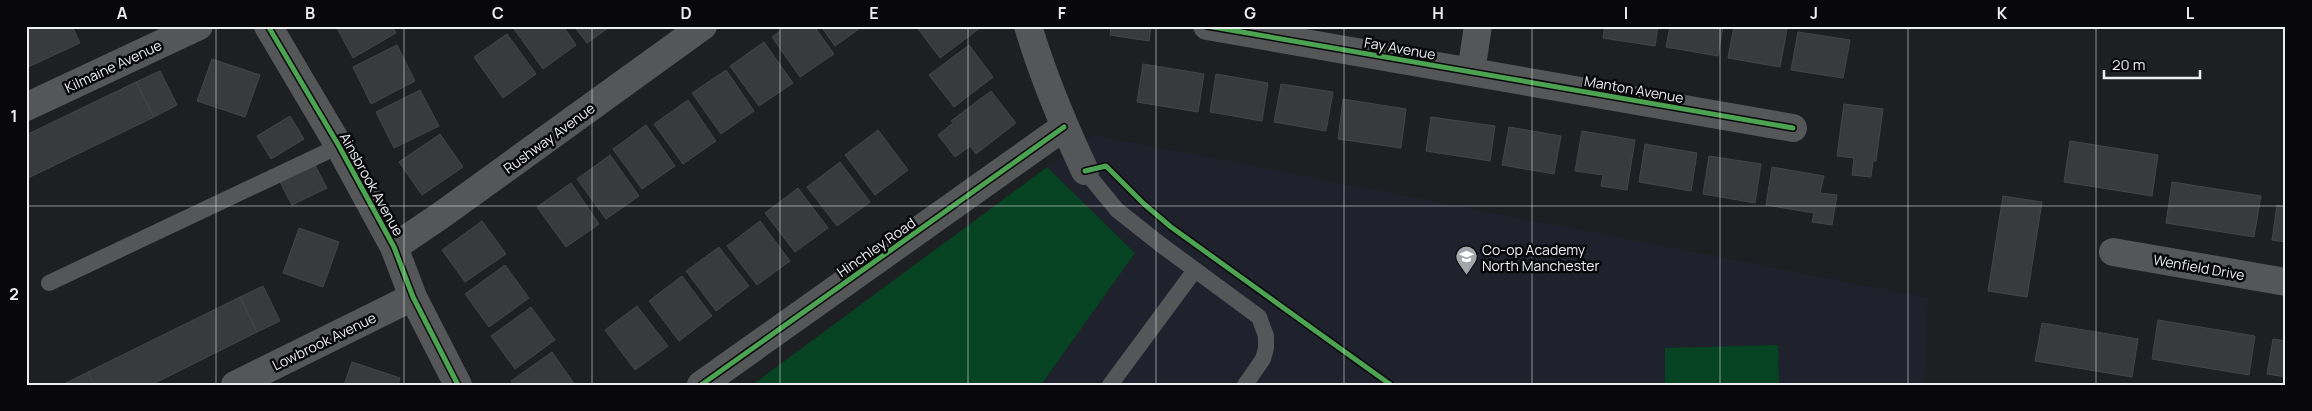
<svg xmlns="http://www.w3.org/2000/svg" width="2312" height="411" font-family="Manrope,sans-serif">
<rect width="100%" height="100%" fill="#1d1f22"/>
<path fill="#1f222c" d="M1094 135 1928 298 1924 385H1041L1135 253 1047 167Z"/>
<path fill="#064322" d="M1047 167 1135 253 1041 385H752Z
M1778 345 1779 385H1665V348Z"/>
<path fill="#383a3c" stroke="#444547" d="M26 26H72L80 43 26 68Z
M336 26H392L396 33 353 58Z
M517 26H563L576 45 543 69 514 29Z
M574 26H611L587 43Z
M786 26H814L834 54 800 77 772 37Z
M821 26H863L835 46Z
M916 26H979L980 28 940 58Z
M1111 26H1151L1149 41 1110 35Z
M1605 26H1658L1655 46 1603 38Z
M1670 26H1723L1718 56 1666 47Z
M1734 26H1772L1787 29 1780 67 1728 58Z
M1798 32 1850 40 1843 78 1791 70Z
M507 34 536 74 503 98 474 57Z
M764 42 793 83 759 106 730 66Z
M397 45 415 81 371 104 353 67Z
M969 45 993 77 954 107 929 75Z
M212 59 260 75 245 117 197 101Z
M1143 64 1204 74 1198 112 1137 102Z
M726 70 754 111 721 134 692 93Z
M160 71 177 105 154 117 136 82Z
M1216 74 1268 83 1262 121 1210 112Z
M136 82 154 117 26 179V135Z
M1281 84 1333 92 1326 131 1274 122Z
M420 90 439 126 394 148 376 112Z
M991 91 1016 123 976 154 970 146 955 157 938 135 953 123 951 121Z
M1343 99 1406 109 1401 148 1338 139Z
M688 100 716 141 683 164 654 124Z
M1844 104 1883 109 1876 161H1873L1871 177 1852 175 1854 158 1837 156Z
M290 116 304 139 271 159 257 136Z
M1431 117 1495 126 1490 161 1426 151Z
M646 125 675 166 642 189 613 149Z
M1509 127 1561 136 1554 174 1502 165Z
M878 130 908 170 875 195 845 155Z
M1582 131 1635 140 1627 190 1601 186 1603 175 1575 171Z
M440 134 463 167 422 195 399 162Z
M2070 141 2158 155 2152 196 2064 182Z
M1645 144 1697 153 1691 191 1639 182Z
M610 155 639 196 606 219 577 179Z
M1709 156 1761 164 1755 203 1703 194Z
M840 162 870 202 837 226 807 187Z
M315 165 327 188 292 205 280 182Z
M1772 167 1824 176 1820 193 1837 195 1832 225 1812 222 1814 213 1766 205Z
M2172 182 2261 196 2254 237 2166 223Z
M571 183 599 224 566 247 537 207Z
M798 188 828 228 795 252 765 213Z
M2003 196 2042 202 2027 297 1988 291Z
M2277 205 2286 207V242L2272 240Z
M482 221 506 254 465 282 442 250Z
M760 221 790 261 757 285 727 246Z
M299 228 339 242 323 287 283 273Z
M719 247 749 286 716 311 686 271Z
M505 265 529 298 489 327 465 294Z
M682 276 712 316 679 341 649 301Z
M263 286 280 321 257 332 240 297Z
M240 297 257 332 151 385H94L88 372Z
M637 306 668 346 635 370 605 330Z
M531 307 555 340 515 369 491 336Z
M2158 320 2255 336 2249 375 2152 359Z
M2042 323 2138 339 2132 377 2035 361Z
M2273 339 2286 341V377L2267 374Z
M552 352 575 385H514L511 381Z
M352 362 400 378 398 385H344Z
M88 372 94 385H64V384Z"/>
<g fill="none" stroke-linecap="round" stroke-linejoin="round">
<path stroke="#545658" stroke-width="16" d="M1085 171 1117 210 1160 244 1259 317 1266 336V348L1263 359 1245 385
M49 283 339 146
M1110 385 1195 270"/>
<path stroke="#545658" stroke-width="28" d="M268 26 339 146 394 247 413 297 458 385
M1028 26C1043 76 1063 124 1085 171
M1207 26 1793 128
M1471 72 1478 26
M26 107 199 26
M394 247 440 216 703 26
M2113 252 2286 282
M235 385 413 297
M701 385 1064 127"/>
<defs>
<path id="cycleway" d="M268 26 339 146 394 247 413 297 458 385
M1207 26 1793 128
M1085 171 1106 166 1144 204 1171 227 1391 385
M701 385 1064 127"/>
</defs>
<use href="#cycleway" stroke="#08080a" stroke-width="8"/>
<use href="#cycleway" stroke="#4ca352" stroke-width="5"/>
</g>
<path fill="none" stroke="#edeef2" stroke-width="1" stroke-opacity="0.55" d="M216 26V385M404 26V385M592 26V385M780 26V385M968 26V385M1156 26V385M1344 26V385M1532 26V385M1720 26V385M1908 26V385M2096 26V385M26 206H2286"/>
<defs>
<symbol id="school-pin" viewBox="-11 -11 22 30"><path d="M0 17L-7.5 6A9.5 9.5 0 1 1 7.5 6Z" fill="#a4a6a9" stroke="#08080a"/><path d="M0-5L7-2L0 1L-7-2ZM-4 1L0 2.5L4 1V4Q0 6-4 4Z" fill="#fff"/></symbol>
</defs>
<g fill-rule="evenodd">
<use href="#school-pin" x="1454" y="244" width="25" height="34"/>
</g>
<g text-anchor="middle" dominant-baseline="central" stroke-width="5" stroke-linejoin="round" paint-order="stroke">
<g font-size="14" fill="#edeef2" stroke="#08080a">
<text transform="translate(1400 48) rotate(10)">Fay Avenue</text>
<text transform="translate(113 66) rotate(-25)">Kilmaine Avenue</text>
<text transform="translate(1634 89) rotate(10)">Manton Avenue</text>
<text transform="translate(549 138) rotate(-36)">Rushway Avenue</text>
<text transform="translate(372 184) rotate(61)">Ainsbrook Avenue</text>
<text transform="translate(876 247) rotate(-35)">Hinchley Road</text>
<text transform="translate(2199 267) rotate(10)">Wenfield Drive</text>
<text transform="translate(324 341) rotate(-26)">Lowbrook Avenue</text>
</g>
<g font-size="14" fill="#edeef2" stroke="#08080a" text-anchor="start">
<text x="1482" y="249">Co-op Academy<tspan x="1482" dy="16">North Manchester</tspan></text>
</g>
</g>
<rect width="2312" height="411" fill="none" stroke="#08080a" stroke-width="55"/>
<path d="M2104 70v8h96v-8" fill="none" stroke="#edeef2" stroke-width="2.5"/>
<text x="2112" y="70" font-size="15" fill="#edeef2" stroke="#08080a" stroke-width="4" paint-order="stroke">20 m</text>
<rect x="28" y="28" width="2256" height="356" fill="none" stroke="#edeef2" stroke-width="2"/>
<g font-size="16" text-anchor="middle" font-weight="bold" fill="#edeef2">
<text x="122" y="19">A</text>
<text x="310" y="19">B</text>
<text x="498" y="19">C</text>
<text x="686" y="19">D</text>
<text x="874" y="19">E</text>
<text x="1062" y="19">F</text>
<text x="1250" y="19">G</text>
<text x="1438" y="19">H</text>
<text x="1626" y="19">I</text>
<text x="1814" y="19">J</text>
<text x="2002" y="19">K</text>
<text x="2190" y="19">L</text>
<text x="14" y="122">1</text>
<text x="14" y="300">2</text>
</g>
</svg>
